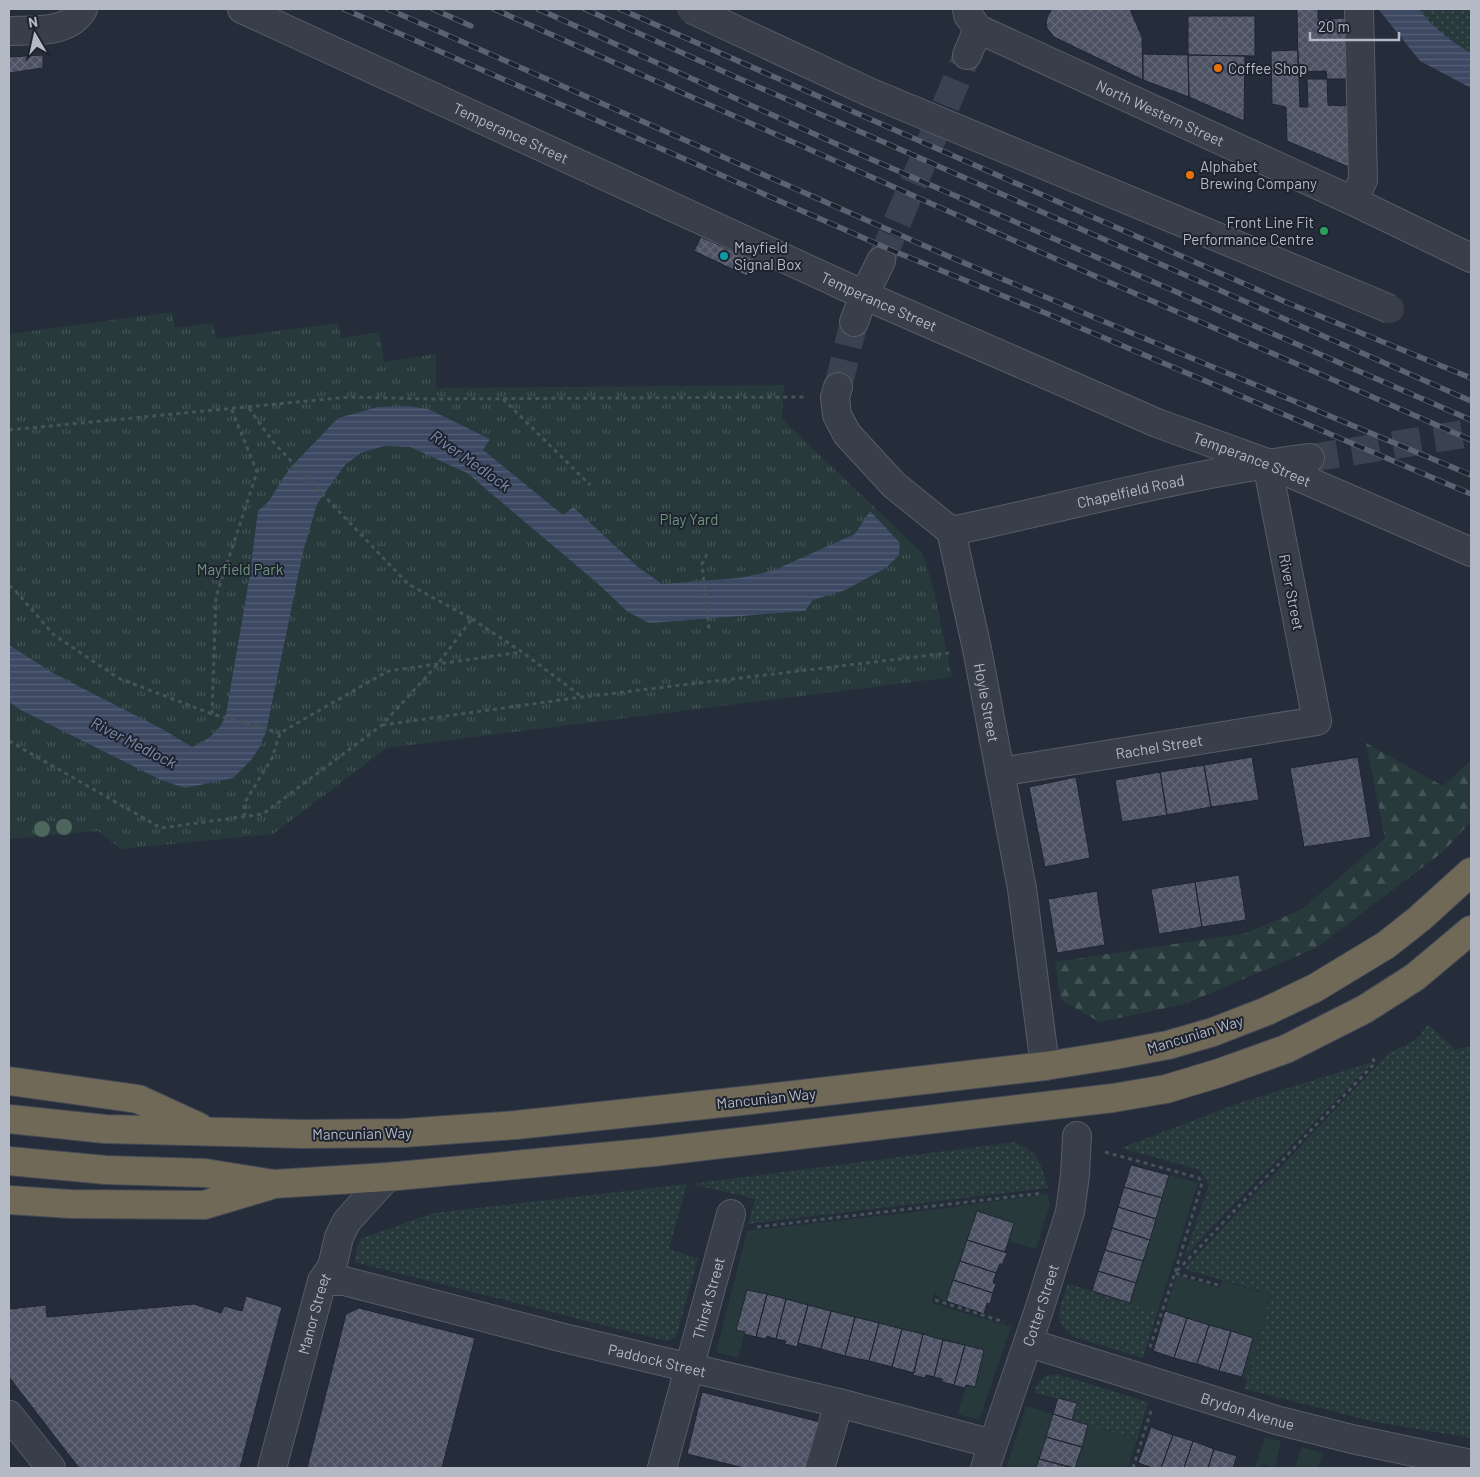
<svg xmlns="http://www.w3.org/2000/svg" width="1480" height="1477" font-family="Barlow,sans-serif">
<defs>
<pattern id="grass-dots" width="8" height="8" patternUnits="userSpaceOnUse" patternTransform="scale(1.25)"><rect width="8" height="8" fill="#28393c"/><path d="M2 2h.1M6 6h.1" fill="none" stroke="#455457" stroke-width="1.8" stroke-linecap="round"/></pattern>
<pattern id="forest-firs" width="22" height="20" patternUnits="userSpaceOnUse" patternTransform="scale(1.25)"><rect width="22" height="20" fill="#28393c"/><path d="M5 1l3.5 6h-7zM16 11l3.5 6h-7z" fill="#455457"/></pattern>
<pattern id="park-tufts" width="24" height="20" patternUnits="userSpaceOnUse" patternTransform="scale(1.25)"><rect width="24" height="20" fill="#28393c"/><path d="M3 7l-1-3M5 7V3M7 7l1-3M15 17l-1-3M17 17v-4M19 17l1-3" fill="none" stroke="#455457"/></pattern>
<pattern id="water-rules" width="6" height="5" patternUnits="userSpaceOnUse" patternTransform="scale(1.25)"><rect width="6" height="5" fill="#3d4862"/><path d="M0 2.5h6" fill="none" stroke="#576077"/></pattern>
<pattern id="building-cross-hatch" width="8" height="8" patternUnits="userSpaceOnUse" patternTransform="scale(1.25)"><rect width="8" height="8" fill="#4c5263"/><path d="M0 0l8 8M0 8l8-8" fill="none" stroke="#636978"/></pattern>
</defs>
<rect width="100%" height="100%" fill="#252c3a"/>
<path fill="url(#grass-dots)" d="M1419 9H1471V53C1453 43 1431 26 1419 9Z
M1428 1024 1455 1049 1471 1047V1438L1375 1422 1244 1389 1271 1294 1184 1269 1388 1054 1417 1039Z
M1373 1062 1228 1210 1184 1258 1209 1185 1200 1170 1121 1148 1239 1103Z
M1015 1142C1040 1152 1041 1165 1048 1188L748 1224 755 1199 691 1184Z
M687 1184 669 1249 698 1258 676 1338 666 1341 354 1262 360 1239 433 1213Z
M1068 1284 1158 1311 1143 1358 1074 1337C1050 1319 1060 1309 1068 1284Z
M1057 1374 1148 1402 1137 1440 1072 1420 1076 1403 1034 1393C1038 1380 1043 1375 1057 1374Z"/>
<path fill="url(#forest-firs)" d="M1366 743 1443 786 1471 760V821L1444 851 1316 948 1185 1004 1100 1022 1061 1000 1055 962 1247 933 1302 909 1375 847 1385 838Z"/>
<path fill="url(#park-tufts)" d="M172 312 175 328 213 323 216 339 338 323 341 338 379 332 384 362 436 354V388L784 385 782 419 923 554 934 591 952 677 387 748 273 834 121 849 98 831 9 839V334Z"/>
<path fill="#28393c" d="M1169 1175 1198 1183 1158 1311 1130 1303Z
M1048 1194 1050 1204 1036 1249 1008 1241 1014 1223 977 1211 946 1301 940 1299 934 1292 932 1303 1011 1327 979 1420 958 1414 966 1385 975 1387 984 1351 965 1345 747 1290 737 1329 745 1332 738 1358 716 1352 747 1231 931 1210Z
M1177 1275 1219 1288 1222 1281 1271 1294 1247 1379 1242 1377 1253 1338 1165 1311Z
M1026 1406 1053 1414 1036 1468H1006Z
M1088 1425 1137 1440 1128 1468H1075Z
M1265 1437 1281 1441 1275 1468H1269L1270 1466 1262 1464 1260 1468H1255Z
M1301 1447 1323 1453 1318 1468H1295Z"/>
<path fill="url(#water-rules)" d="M1419 9C1431 26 1453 43 1471 53V88L1420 61 1379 10Z
M408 406 428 409 490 439 483 450 563 515 573 507 638 567 662 584 739 578 772 571 855 534 870 511 900 543 899 555 886 568 845 590 813 600 805 611 649 623 628 612 596 582 467 473 410 447 384 446 361 453 345 465 317 504 303 552 266 732 259 748 251 760 233 778 185 788 161 780 21 710 9 702V645L53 673 164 730 192 747C209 739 220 732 226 714L249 580 258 511 269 501 283 478 292 466 338 418 378 407Z"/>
<path fill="url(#building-cross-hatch)" stroke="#202532" d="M1052 9H1130L1142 37 1143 80 1054 37 1047 28 1046 22 1048 15Z
M1297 9H1318V19L1348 18 1350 79H1327L1326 71 1298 72Z
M1188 16H1255V56L1188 55Z
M1298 50 1300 107H1308L1307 79H1327L1328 105 1349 106V167L1287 141 1286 107 1272 104 1271 51Z
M1143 54 1188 55 1189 97 1143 80Z
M43 55V68L9 73V57Z
M1188 55 1245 56 1244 121 1189 97Z
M701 237 755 261 747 276 694 251Z
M1252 757 1259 800 1211 807 1204 765Z
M1358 757 1371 837 1304 847 1290 768Z
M1204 765 1211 807 1167 815 1160 772Z
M1160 772 1167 815 1122 822 1115 780Z
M1076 777 1090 858 1045 867 1029 787Z
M1239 875 1246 920 1202 927 1195 882Z
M1195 882 1202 927 1159 934 1151 889Z
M1097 891 1105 945 1057 953 1048 899Z
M1131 1165 1169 1175 1162 1198 1124 1187Z
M1124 1187 1162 1198 1156 1219 1118 1207Z
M1118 1207 1156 1219 1150 1240 1112 1228Z
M977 1211 1014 1223 1005 1252 967 1240Z
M1112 1228 1150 1240 1143 1261 1105 1250Z
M967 1240 1007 1253 1002 1265 1000 1264 996 1273 960 1261Z
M1105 1250 1143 1261 1136 1283 1098 1271Z
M960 1261 996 1273 993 1283 996 1284 993 1293 953 1280Z
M1098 1271 1136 1283 1130 1303 1092 1291Z
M953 1280 993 1293 990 1304 987 1303 984 1314 946 1301Z
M747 1290 767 1294 756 1337 744 1334 745 1332 736 1330Z
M767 1294 786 1299 776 1339 767 1336 766 1339 756 1337Z
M246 1296 282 1307 240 1468H79L9 1377V1309L46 1305 47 1317 194 1304 221 1313 224 1306 242 1311Z
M786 1299 808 1305 797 1347 785 1344 786 1341 776 1339Z
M808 1305 831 1311 821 1349 798 1343Z
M359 1308 475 1338 442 1468H307L346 1314Z
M831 1311 855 1317 845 1356 821 1349Z
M1165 1311 1187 1318 1174 1358 1153 1351Z
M855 1317 879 1323 869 1361 845 1356Z
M1187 1318 1209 1325 1197 1364 1174 1358Z
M879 1323 902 1329 892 1367 869 1361Z
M1209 1325 1231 1331 1219 1371 1197 1364Z
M902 1329 923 1334 914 1373 892 1367Z
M1231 1331 1253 1338 1242 1377 1219 1371Z
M923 1334 943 1340 934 1377 926 1375 925 1378 913 1375Z
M943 1340 965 1345 954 1385 942 1382V1379L934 1377Z
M965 1345 984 1350 975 1387 966 1385 964 1388 954 1385Z
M702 1392 820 1422 806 1468H744L687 1454Z
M1058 1398 1077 1403 1072 1420 1053 1414Z
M1053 1414 1088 1425 1082 1447 1046 1437Z
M1151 1427 1173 1435 1161 1468H1153L1138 1463Z
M1173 1435 1193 1441 1184 1468H1161Z
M1046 1437 1082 1447 1075 1468 1039 1459Z
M1193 1441 1214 1449 1208 1468H1184Z
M1214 1449 1237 1456 1233 1468H1208Z
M1039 1459 1072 1468H1036Z"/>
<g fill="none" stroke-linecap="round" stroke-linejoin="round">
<path stroke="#3a414f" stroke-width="28" stroke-dasharray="28 14" stroke-linecap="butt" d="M881 261 967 55
M838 387 854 322
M1310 458 1471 433"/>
<defs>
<g id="minor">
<path id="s1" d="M242 9 864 295 1157 423 1267 463 1471 552"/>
<path id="s2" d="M967 9 968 15 978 29 1353 201 1471 258"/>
<path d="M9 31C35 30 69 34 83 9"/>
<path d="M967 55 978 29"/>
<path d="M1353 201 1363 180 1359 9"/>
<path d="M854 322 864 295 881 261"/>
<path id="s3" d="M838 387 835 397 837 415 847 434 894 485 951 531 977 649 1022 889 1045 1066"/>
<path id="s4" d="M951 531C1071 506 1189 473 1310 458"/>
<path id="s5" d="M1000 772 1317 721 1267 463"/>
<path id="s6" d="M322 1281H344L564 1338 839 1403 993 1444"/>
<path id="s7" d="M1029 1343 1276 1420 1352 1439 1471 1464"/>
<path d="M9 1415 51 1468"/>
<path id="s8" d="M272 1468 322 1281 332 1267 339 1237 347 1221 387 1177"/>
<path id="s9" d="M662 1468 731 1214"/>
<path d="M820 1468 839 1403"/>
<path id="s10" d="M985 1468 1038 1313 1070 1212 1075 1175 1077 1136"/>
</g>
<path id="highway" d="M9 1081 138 1099 199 1127
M9 1119 105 1129 303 1134 403 1133 516 1125 750 1100 1045 1066 1115 1055 1168 1045 1213 1032 1267 1011 1315 988 1386 945 1419 919 1471 872
M9 1161 106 1170 205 1173 274 1184 387 1177 654 1152 1113 1098 1166 1089 1219 1073 1286 1049 1365 1009 1415 977 1471 930
M9 1200 71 1204 204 1205 268 1186"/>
</defs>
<use href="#minor" stroke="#575c69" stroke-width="30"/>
<use href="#highway" stroke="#444956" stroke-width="30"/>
<path stroke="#455458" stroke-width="3" stroke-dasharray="4 4" stroke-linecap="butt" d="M503 399 590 485
M9 430 349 397 432 399 807 397
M707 554 702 564 709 629
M9 586 14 589 53 634 118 678 212 714 280 733
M472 619 522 652 582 697
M212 714 216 597 257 472 231 408
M382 725 582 697 949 653
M9 741 161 828 263 814 382 725 437 665 472 619 408 584 273 442 248 407
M244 817 245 802 272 758 280 733 388 671 522 652
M1105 1152 1199 1178 1202 1183 1175 1273 1149 1350
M757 1227 1043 1193
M1218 1285 1175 1273 1375 1063 1371 1055
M935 1300 1004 1322
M1133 1468 1151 1411"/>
<use href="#minor" stroke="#393e4b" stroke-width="28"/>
<use href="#highway" stroke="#706957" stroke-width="28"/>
<defs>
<path id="rail" d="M344 9 891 250 1055 317 1471 494
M388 9 950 257 1471 475
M433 9 471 26
M494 9 1024 245 1471 440
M538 9 843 147 1471 420
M585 9 729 74 1471 401
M620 9 1288 303 1471 378"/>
</defs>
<use href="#rail" stroke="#5b6271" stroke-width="5.5"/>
<use href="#rail" stroke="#1e2330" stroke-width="4" stroke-dasharray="11" stroke-linecap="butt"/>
<defs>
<path id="minor-bridge" d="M691 9 869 92 1390 309"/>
</defs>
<use href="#minor-bridge" stroke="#575c69" stroke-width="30" stroke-linecap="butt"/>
<use href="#minor-bridge" stroke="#393e4b" stroke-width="28"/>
</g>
<g fill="#4d665e">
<circle cx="64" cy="827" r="8"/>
<circle cx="42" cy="829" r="8"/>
</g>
<g fill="#e8710a" stroke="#1e2330" stroke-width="2">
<circle cx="1218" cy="68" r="5"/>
<circle cx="1190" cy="175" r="5"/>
</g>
<circle fill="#2e9e5b" stroke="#1e2330" stroke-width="2" cx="1324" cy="231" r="5"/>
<circle fill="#0f9aa8" stroke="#1e2330" stroke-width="2" cx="724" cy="256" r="5"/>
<g text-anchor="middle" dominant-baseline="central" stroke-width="4" stroke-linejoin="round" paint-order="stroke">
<g font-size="15" fill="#b4b9c6" stroke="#1e2330" text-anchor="start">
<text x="1228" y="68">Coffee Shop</text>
<text x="1200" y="166">Alphabet<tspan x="1200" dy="17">Brewing Company</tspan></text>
<text x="1314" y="222" text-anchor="end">Front Line Fit<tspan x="1314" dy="17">Performance Centre</tspan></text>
<text x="734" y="247">Mayfield<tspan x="734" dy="17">Signal Box</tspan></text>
</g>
<g font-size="15" fill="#b4b9c6" stroke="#1e2330">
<text stroke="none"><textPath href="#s2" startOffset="224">North Western Street</textPath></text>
<text stroke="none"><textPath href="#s1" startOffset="296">Temperance Street</textPath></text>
<text stroke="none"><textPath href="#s1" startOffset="701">Temperance Street</textPath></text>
<text stroke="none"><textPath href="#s1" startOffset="1106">Temperance Street</textPath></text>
<text stroke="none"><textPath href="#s4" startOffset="184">Chapelfield Road</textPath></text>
<text transform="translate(1292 592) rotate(79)">River Street</text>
<text stroke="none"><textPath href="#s3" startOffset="368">Hoyle Street</textPath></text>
<text stroke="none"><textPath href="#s5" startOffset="161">Rachel Street</textPath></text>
<text transform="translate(1195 1034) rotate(-17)">Mancunian Way</text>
<text transform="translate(766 1098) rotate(-6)">Mancunian Way</text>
<text transform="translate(362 1133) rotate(-1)">Mancunian Way</text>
<text stroke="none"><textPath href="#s9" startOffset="176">Thirsk Street</textPath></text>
<text stroke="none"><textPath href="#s10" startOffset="172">Cotter Street</textPath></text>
<text stroke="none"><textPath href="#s8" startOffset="160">Manor Street</textPath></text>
<text stroke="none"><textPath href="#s6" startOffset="345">Paddock Street</textPath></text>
<text stroke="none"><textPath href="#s7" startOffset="229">Brydon Avenue</textPath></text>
</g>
<g font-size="15" fill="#6e957b" stroke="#1e2330">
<text x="689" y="519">Play Yard</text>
<text x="240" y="569">Mayfield Park</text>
</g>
<g font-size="16" font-style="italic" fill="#7f8dab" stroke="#1e2330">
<text transform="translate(471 460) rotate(35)">River Medlock</text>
<text transform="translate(134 742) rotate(27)">River Medlock</text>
</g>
</g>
<rect width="1480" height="1477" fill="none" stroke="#b4b9c6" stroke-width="20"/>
<g transform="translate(35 35) rotate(351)" stroke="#1e2330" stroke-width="4" paint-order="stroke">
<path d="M0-4L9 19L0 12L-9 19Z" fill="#b4b9c6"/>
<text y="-8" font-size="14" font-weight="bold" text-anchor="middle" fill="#b4b9c6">N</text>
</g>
<path d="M1310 32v8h89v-8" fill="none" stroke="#b4b9c6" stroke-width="2.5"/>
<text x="1318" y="32" font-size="15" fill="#b4b9c6" stroke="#1e2330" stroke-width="4" paint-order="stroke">20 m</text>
</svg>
